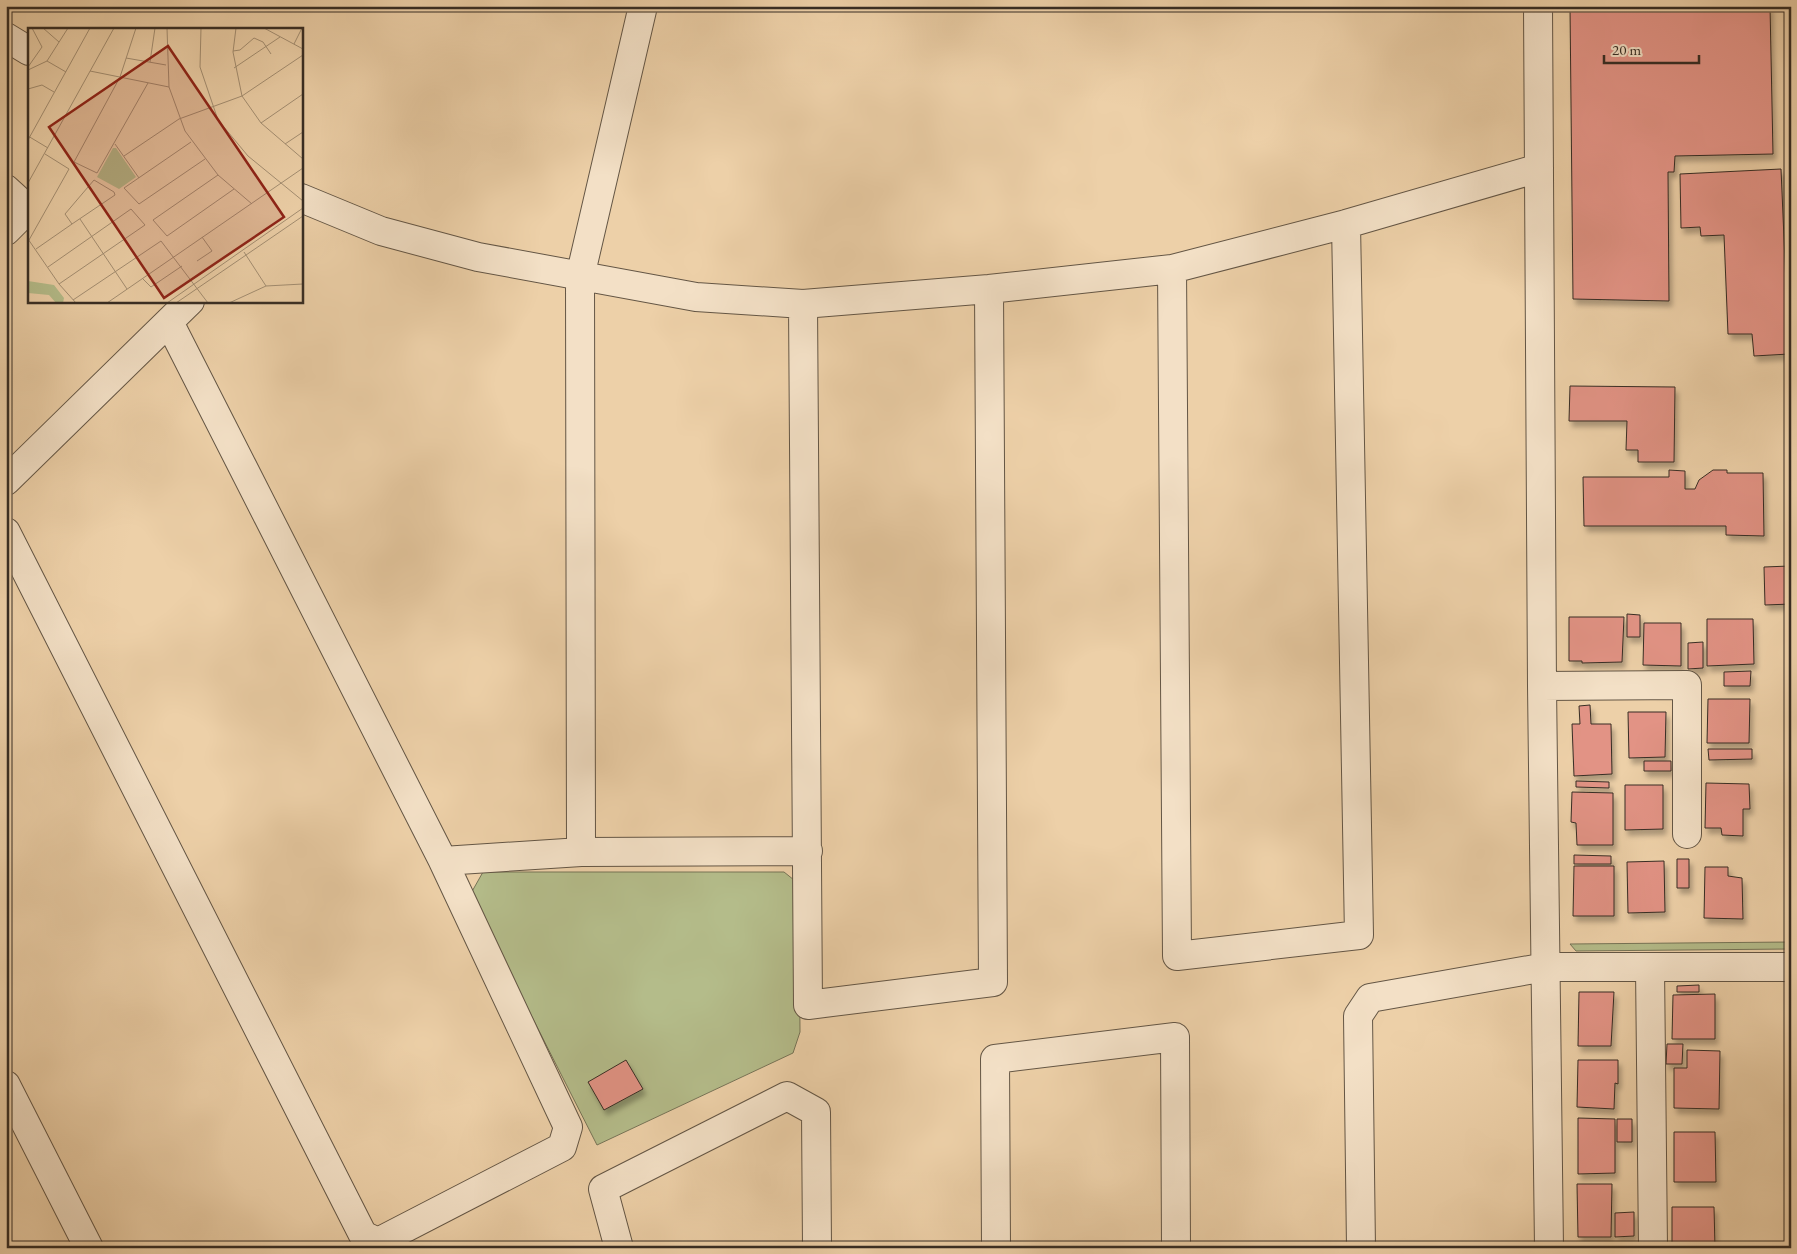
<svg xmlns="http://www.w3.org/2000/svg" width="1797" height="1254" font-family="'EB Garamond',serif">
<defs>
<filter id="shadow"><feDropShadow dx="3" dy="5.5" stdDeviation="2.5" flood-color="#0004"/></filter>
</defs>
<rect width="100%" height="100%" fill="#edd0a8"/>
<filter id="stains"><feTurbulence type="fractalNoise" baseFrequency=".004" numOctaves="4"/><feColorMatrix values="0 0 0 0 .2 0 0 0 0 .09 0 0 0 0 .02 0 0 0 .5 -.17"/></filter>
<radialGradient id="worn" r=".72"><stop offset=".6" stop-color="#630" stop-opacity="0"/><stop offset="1" stop-color="#630" stop-opacity=".3"/></radialGradient>
<path fill="#b4bc8a" stroke="#767457" d="M483 872H784L799 884 800 1032 793 1053 597 1145 470 895Z
M1791 942V949L1576 951 1570 944Z"/>
<path fill="#e29385" stroke="#372d24" filter="url(#shadow)" d="M1570 6H1770L1773 154 1675 156 1674 172H1668L1669 301 1573 299Z
M1781 169 1789 354 1754 356 1752 334H1728L1724 235 1701 236 1700 227 1681 228 1680 174Z
M1570 386 1675 387 1674 462H1638V450H1626L1627 421H1569Z
M1669 470 1685 471V489H1695L1699 480 1713 470H1727V473H1763L1764 536 1726 535V526H1584L1583 477H1669Z
M1790 566 1791 604 1765 605 1764 567Z
M1627 614 1640 615V637H1627Z
M1569 617H1624L1622 662 1582 663V661H1569Z
M1707 619H1753L1754 664 1707 666Z
M1644 623H1681V666L1643 665Z
M1703 642V668L1688 669V643Z
M1751 671 1750 686H1724V672Z
M1708 699H1750L1749 743H1707Z
M1590 705 1591 724H1611L1612 774 1574 776 1572 724H1580L1579 706Z
M1628 712H1666L1665 757 1629 758Z
M1708 749H1752V759L1709 760Z
M1644 761H1671V771H1644Z
M1576 781 1609 782V788L1576 787Z
M1706 783 1749 784 1750 809H1743V836L1722 835 1721 828H1705Z
M1625 785H1663V829L1625 830Z
M1572 792 1613 793V845H1577L1576 823 1571 822Z
M1574 855 1611 856V864H1574Z
M1677 859H1689V888H1677Z
M1664 861 1665 912 1628 913 1627 862Z
M1574 866H1614V916H1573Z
M1705 867H1728V876L1742 878 1743 919 1704 918Z
M1699 985V992H1677V986Z
M1579 992H1614L1611 1046H1578Z
M1715 994V1039H1672L1673 995Z
M1667 1044H1683L1682 1064H1666Z
M1687 1050 1720 1051 1719 1109 1674 1108V1068H1687Z
M626 1060 643 1089 604 1110 588 1082Z
M1578 1060H1618V1084L1615 1083 1614 1109 1577 1107Z
M1578 1118 1615 1119V1173L1578 1174Z
M1617 1119H1632V1142H1617Z
M1674 1132H1715L1716 1182H1674Z
M1577 1184H1612L1611 1237H1578Z
M1672 1207H1714L1715 1248H1672Z
M1634 1212V1236L1615 1237V1213Z"/>
<g fill="none" stroke-linecap="round" stroke-linejoin="round">
<defs>
<path id="minor" d="M1538 6 1542 686 1549 1248
M6 37 29 51
M6 189 28 209
M301 198 381 231 478 257 696 297 803 304 989 289 1172 269 1346 224 1539 168
M6 231 29 208
M1172 269 1177 956 1359 935 1346 224
M803 304 808 1005 993 982 989 289
M6 481 190 301
M6 532 363 1235 378 1242 562 1147 568 1127 443 861 169 322
M1542 686 1687 685V834
M581 852 580 277 643 6
M443 861 581 852 808 851
M1650 967 1653 1248
M6 1085 89 1248
M619 1248 603 1189 787 1096 816 1112 817 1248
M996 1248 995 1059 1175 1037 1176 1248
M1361 1248 1358 1016 1370 998 1546 967H1791"/>
</defs>
<use href="#minor" stroke="#645645" stroke-width="30"/>
<use href="#minor" stroke="#f3e0c6" stroke-width="28"/>
</g>
<g transform="translate(28 28)">
<rect width="275" height="275" fill="#edd0a8"/>
<path d="M85 120H88L108 149 91 161 69 149ZM0 253 26 257 36 270 35 275H28L21 267 0 265Z" fill="#b4bc8a"/>
<path fill="none" stroke="#a48f73" stroke-width="1" d="M15 0 31 14M108 0 92 49 46 134 69 145 120 55M139 0 141 59 157 103 190 147 224 176M173 0 172 39 190 92 220 128 275 173M208 0 205 24 214 68 233 95 275 131M236 0 275 21M266 16 274 0M205 23 212 22 226 10 235 14 243 26M98 30 138 37M19 33 38 44M122 34 127 0M0 39 14 19 4 0M206 40 252 9M0 42 19 33 40 0M62 43 141 59M0 61 14 57 26 64M233 95 275 66M0 108 20 120M0 112 62 0M163 114 96 160 111 176 177 131M87 116 111 150M257 116 275 104M96 128 151 91 214 68 275 27M190 147 125 192 139 208 206 161M66 152 86 164 87 167 44 196 37 186ZM0 155 86 0M52 191 99 261M0 211 31 256 48 275M1 212 41 141 17 126M8 221 44 196M216 224 238 258M169 233 184 223 174 209M20 239 103 181 117 197 31 256M115 251 123 259 154 238M45 272 133 213 180 275M79 275 275 140M139 275 275 180M148 275 275 188M201 275 238 258 275 256"/>
<path fill="#8f2418" fill-opacity="0.15" stroke="#8f2418" stroke-width="2.5" d="M140 18 256 189 136 270 21 99Z"/>
<rect width="275" height="275" fill="none" stroke="#372d24" stroke-width="2.5"/>
</g>
<rect width="1797" height="1254" fill="none" stroke="#edd0a8" stroke-width="25"/>
<rect x="8" y="8" width="1782" height="1239" fill="none" stroke="#372d24" stroke-width="2.5"/>
<rect x="12" y="12" width="1772" height="1229" fill="none" stroke="#372d24"/>
<path d="M1604 55v8h95v-8" fill="none" stroke="#372d24" stroke-width="2.5"/>
<text x="1612" y="55" font-size="15" fill="#372d24" stroke="#f3e0c6" stroke-width="4" paint-order="stroke">20 m</text>
<rect width="100%" height="100%" filter="url(#stains)"/>
<rect width="100%" height="100%" fill="url(#worn)"/>
</svg>
